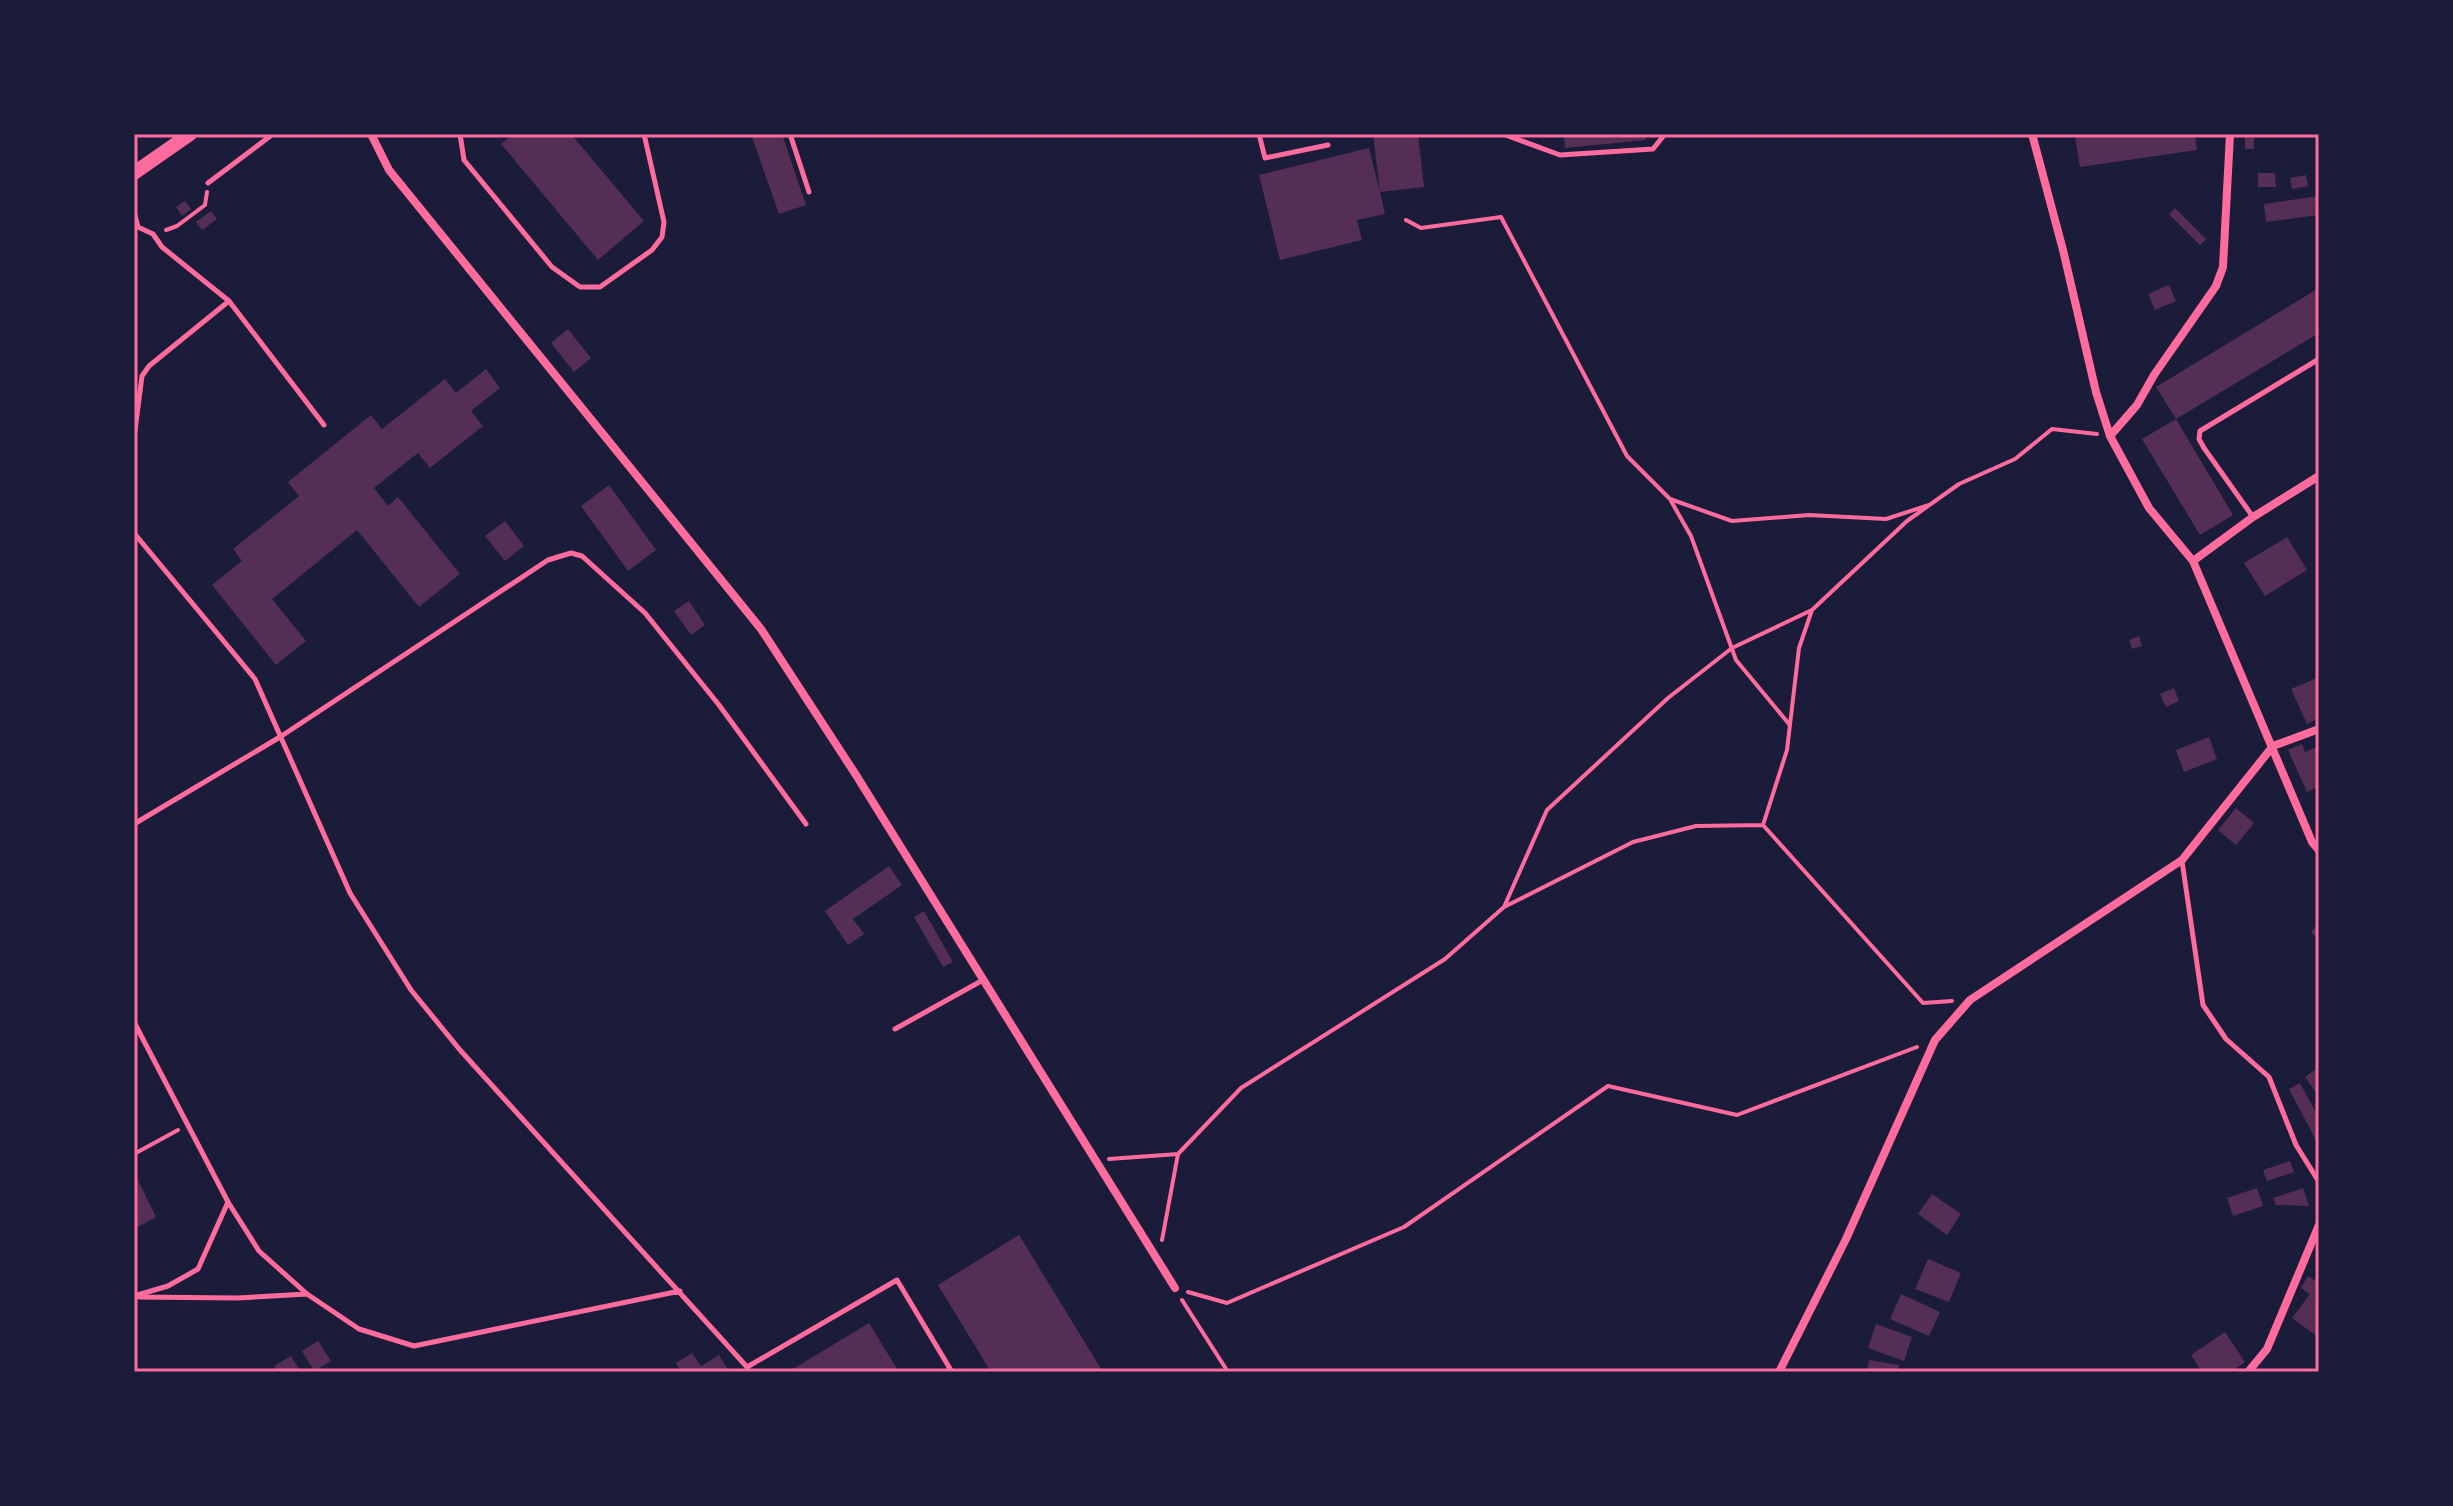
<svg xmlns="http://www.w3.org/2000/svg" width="2453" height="1506" font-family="'Fira Sans',sans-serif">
<rect width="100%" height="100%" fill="#1b1b3a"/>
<path fill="#542f53" d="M513 134H571L644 221 598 260 501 144Z
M751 134H782L806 205 779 214Z
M1373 134H1418L1424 187 1380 192 1385 214 1357 220 1362 240 1280 260 1259 175 1369 148 1380 192Z
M1564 134H1646V140L1565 148Z
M2090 134H2195L2197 150 2080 167 2075 136Z
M2245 134H2254V149H2245Z
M2258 173H2275L2276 187H2258Z
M2306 175 2308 186 2292 189 2290 178Z
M2319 196V215L2266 222 2264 204Z
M185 201 191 209 182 216 176 207Z
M2175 208 2206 239 2200 245 2169 214Z
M211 211 217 219 202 230 196 222Z
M2169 285 2176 301 2155 310 2148 294Z
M2319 288V333L2176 419 2156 387Z
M568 329 591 358 574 372 551 343Z
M486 369 500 388 471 411 483 426 430 468 418 453 374 488 388 506 398 497 460 574 419 607 357 530 272 599 306 641 276 665 212 585 242 561 233 549 299 496 288 482 371 415 382 429 445 379 456 393Z
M2176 419 2233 515 2200 535 2142 439Z
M609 485 656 550 628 571 581 506Z
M505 521 524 546 505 561 485 536Z
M2287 537 2307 570 2265 596 2244 563Z
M689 601 705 625 691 635 674 611Z
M2139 636 2142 646 2132 649 2129 640Z
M2319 677V718L2307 724 2291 689Z
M2174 688 2179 701 2166 707 2160 694Z
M2209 737 2217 759 2184 772 2176 750Z
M2302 744 2305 752 2319 746V776L2316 777 2319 786 2307 792 2288 750Z
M2236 808 2254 823 2236 845 2218 830Z
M889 866 902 885 853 919 864 934 848 945 825 911Z
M924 911 953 962 943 967 914 917Z
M2319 920V938L2311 933Z
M2319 1067V1097L2305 1077Z
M2300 1083 2319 1118V1146L2289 1089Z
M2290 1161 2294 1172 2267 1181 2263 1170Z
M134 1172 156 1217 134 1229Z
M2257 1188 2263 1206 2233 1216 2227 1198Z
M2303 1188 2309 1206 2276 1205 2273 1198Z
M1932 1194 1961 1214 1947 1235 1918 1214Z
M1019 1235 1103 1372H991L938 1285Z
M1928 1259 1961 1273 1949 1302 1915 1289Z
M2308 1276 2319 1283 2315 1297 2319 1299 2318 1337 2292 1318 2310 1294 2301 1288Z
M1901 1294 1940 1312 1929 1336 1890 1319Z
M869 1323 899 1372H788Z
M1876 1324 1912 1337 1904 1361 1868 1348Z
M2225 1332 2245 1362 2231 1372H2202L2191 1355Z
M318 1341 331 1361 314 1371 302 1351Z
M692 1353 701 1366 719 1355 727 1368 720 1372H681L676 1363Z
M291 1356 301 1372H278L274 1366Z
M1869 1360 1899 1365 1898 1372H1867Z"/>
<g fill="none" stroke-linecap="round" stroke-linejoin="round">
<path stroke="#ff6b9d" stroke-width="4" d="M1406 220 1421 228 1501 217 1627 456 1670 499 1732 521 1809 515 1886 519 1929 505
M166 230 177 226 205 205 207 192
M1671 501 1691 536 1736 660 1789 724
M1763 825 1787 750 1799 648 1812 610 1907 521 1959 484 2015 459 2052 429 2097 434
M1504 907 1547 810 1668 698 1732 648 1812 610
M134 1154 178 1130
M1109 1159 1178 1154
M1162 1240 1178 1154 1241 1088 1445 959 1504 907 1633 842 1696 826 1763 825 1923 1003 1952 1001
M1188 1292 1227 1303 1404 1227 1608 1086 1737 1115 1917 1047
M1182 1300 1228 1372"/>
<path stroke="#ff6b9d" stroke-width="5" d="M460 134 464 160 552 267 580 287H600L652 250 662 237 664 222 644 134
M790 134 809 192
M1259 134 1265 158 1328 145
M1503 134 1560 155 1653 149 1665 134
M208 183 273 134
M134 212 138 227 153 234 162 247 229 301 324 425
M134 438 142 376 149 366 229 301
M2253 517 2204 448 2199 439 2200 431 2319 359
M134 533 255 679 350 893 411 990 460 1050 747 1367 897 1280 952 1372
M134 824 280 737 548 560 571 553 582 556 645 613 719 705 806 824
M2182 861 2203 1005 2226 1039 2269 1077 2296 1145 2319 1182
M134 1022 228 1202 198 1269 168 1286 134 1296
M895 1029 983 980
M228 1202 259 1251 307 1294 359 1329 414 1346 680 1291
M139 1297 237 1298 307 1294"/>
<path stroke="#ff6b9d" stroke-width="8" d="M371 134 389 170 761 629 856 775 1175 1288
M2032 134 2063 250 2096 392 2110 436 2149 508 2193 561 2312 842 2319 850
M2110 436 2137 405 2154 375 2216 286 2223 267 2230 134
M2193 561 2253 517 2319 476
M1779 1372 1846 1239 1935 1040 1970 1000 2182 860 2273 746 2319 729
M2248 1372 2267 1349 2319 1225"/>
<path stroke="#ff6b9d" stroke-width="14" d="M134 173 190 134"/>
</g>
<rect width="2453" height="1506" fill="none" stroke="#1b1b3a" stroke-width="272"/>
<rect x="136" y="136" width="2181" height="1234" fill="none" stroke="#ff6b9d" stroke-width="3"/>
</svg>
